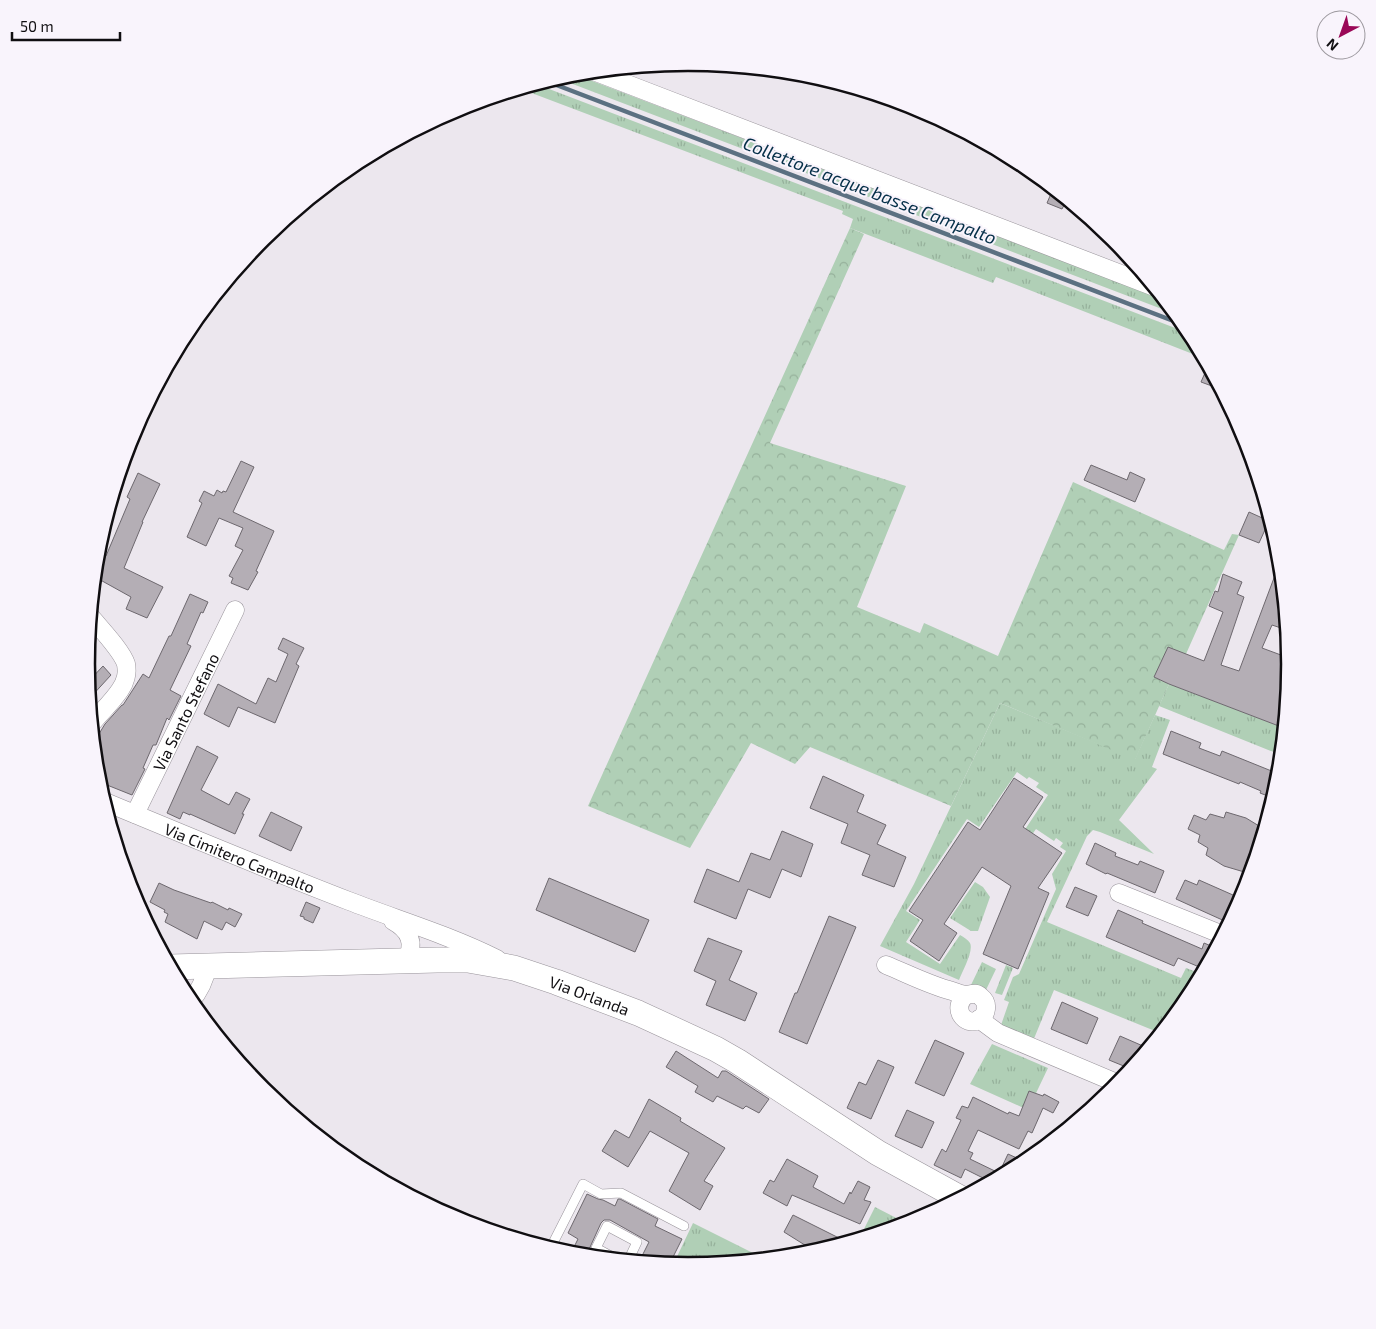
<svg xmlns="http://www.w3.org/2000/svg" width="1376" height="1329" font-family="'Exo 2',sans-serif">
<defs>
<pattern id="grass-tufts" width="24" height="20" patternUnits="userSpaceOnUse" patternTransform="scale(1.25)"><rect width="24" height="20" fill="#b0cfb6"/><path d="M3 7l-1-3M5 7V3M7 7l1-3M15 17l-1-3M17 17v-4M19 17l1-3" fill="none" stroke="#96b19b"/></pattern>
<pattern id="forest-crowns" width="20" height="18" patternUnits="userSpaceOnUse" patternTransform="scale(1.25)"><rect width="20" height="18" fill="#b0cfb6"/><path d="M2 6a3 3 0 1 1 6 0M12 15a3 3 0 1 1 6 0" fill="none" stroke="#96b19b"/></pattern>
</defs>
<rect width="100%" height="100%" fill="#ece7ee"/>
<path fill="url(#grass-tufts)" d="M571 74H574L1162 298 1175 314 557 78Z
M536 84 1191 334 1203 358 996 277 993 283 850 228 853 219 842 214 843 211 521 89Z
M1169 684 1284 728 1281 755 1159 706Z
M1000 703 1135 759 1155 715 1170 720 1152 767 1157 769 1119 820 1154 854 1100 832 1093 830 1087 836 1047 922 1181 978 1186 968 1202 974 1188 999 1160 1033 1054 990 1033 1041 1000 1028 1009 1002 1004 1000 1013 977 1019 974 1056 889 1052 874 1066 851 1060 847 1063 843 1056 838 1054 841 1036 829 1019 853 1020 837 1048 795 1036 787 1039 783 1029 777 1027 779 1017 772 979 827 967 819 906 911 920 920 906 942 940 964 960 935C964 937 968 940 970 943 974 951 962 972 959 980L880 946 914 884Z
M975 882 983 887 990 897 978 931H971L950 918Z
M982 962 996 969 985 992 971 985Z
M1006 965 1013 968 1002 995 995 993Z
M992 1044 1048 1068 1028 1110 970 1084Z
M875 1207 908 1224 859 1239Z
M693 1223 765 1259 688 1266 673 1265Z"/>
<path fill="url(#forest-crowns)" d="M850 228 864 234 770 443 906 486 857 607 920 633 924 623 998 656 1073 482 1224 550 1232 534 1239 535 1186 654 1155 677 1169 684 1135 760 1000 703 951 806 810 747 795 764 751 743 690 848 588 806Z"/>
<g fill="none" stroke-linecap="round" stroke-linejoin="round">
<path stroke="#5b7081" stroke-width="4.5" d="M546 81 1184 325"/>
</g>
<path fill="#b4aeb5" stroke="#6d686e" d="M1053 189 1067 200 1062 209 1047 203Z
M1208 366 1213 375 1220 389 1201 382Z
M241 461 254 467 233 512 274 531 256 571 258 572 248 590 231 583 233 578 229 576 243 550 235 546 243 528 219 518 206 546 187 537 202 503 199 501 204 491 214 496 217 490 222 493 223 491 226 492Z
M1091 465 1127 480 1130 472 1145 479 1135 502 1084 480Z
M138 473 160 484 142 522H143L124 568 163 587 147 618 126 609 131 597 95 577V569L104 555 106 556 130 499 127 497Z
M1249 512 1269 521 1259 543 1239 535Z
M1280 562 1287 630 1272 625 1262 648 1289 658 1290 665 1284 728 1169 684 1154 677 1168 647 1204 661 1223 612 1209 606 1215 591 1218 592 1223 574 1242 582 1237 594 1244 597 1221 665 1239 671Z
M190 594 208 602 203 613 201 612 187 644 191 646 170 690 181 696 169 720 167 718 156 745H153L143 768 145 769 132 795 97 781 94 742 105 724 122 705H123L143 674 149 678 169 636H171Z
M283 638 304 648 296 664 299 666 275 723 238 707 229 727 204 714 218 684 256 704 268 678 276 682 288 654 278 649Z
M103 666 111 675 89 699 88 682Z
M1171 731 1201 743 1199 748 1220 756 1222 751 1279 774 1278 782 1273 798 1260 793 1261 791 1240 782 1239 784 1163 754Z
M197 746 218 757 201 790 229 805 236 792 250 799 242 814H244L235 834 190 814V815L183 812 180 819 167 813Z
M823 776 864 795 857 812 886 825 877 844 906 857 894 887 862 875 870 855 841 843 848 824 810 808Z
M1014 778 1043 797 1023 827 1062 853 1038 888 1049 893 1018 969 983 954 1011 886 982 867 944 924 957 933 939 961 910 941 923 920 909 911 968 822 980 830Z
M271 812 302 827 291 851 259 836Z
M1226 812 1246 818 1264 829 1251 874 1224 866 1206 855 1208 848 1198 842 1200 835 1188 829 1194 815 1206 820 1210 814 1224 818Z
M782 831 813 844 801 877 782 869 770 898 748 889 736 919 694 902 707 869 739 882 751 853 770 860Z
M1095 843 1116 853 1115 856 1138 865 1140 861 1164 871 1155 893 1107 873 1106 874 1086 864Z
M549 878 649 920 635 952 536 910Z
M1185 880 1197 885 1199 880 1242 899 1229 923 1176 899Z
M159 883 174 890 211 903 212 902 228 910 229 908 242 914 235 927 226 922 222 930 204 921 197 939 165 922 168 914 164 912 165 910 150 902Z
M1075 887 1097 896 1088 916 1066 907Z
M306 902 320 908 313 923 304 919V917L300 916Z
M1118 910 1143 921 1142 923 1202 949 1204 943 1216 948 1204 969 1178 958 1174 966 1106 937Z
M829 916 856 927 807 1044 779 1032 795 993H797Z
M708 938 742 951 729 980 757 993 745 1021 706 1005 716 981 694 971Z
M1062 1002 1098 1018 1087 1044 1051 1029Z
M1120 1036 1143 1046 1135 1064 1131 1069 1109 1060Z
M935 1040 964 1053 944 1096 915 1083Z
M676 1051 718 1078 722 1071H726L769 1099 759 1113 746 1106 743 1109 717 1096 713 1102 695 1092 698 1086 666 1067Z
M878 1060 894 1067 871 1119 847 1108 859 1082 866 1085Z
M1029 1091 1043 1096 1044 1094 1059 1102 1053 1113 1043 1108 1032 1133 1028 1131 1019 1149 978 1130 968 1151 973 1153 970 1159 999 1173 1008 1154 1019 1159 1013 1170 991 1182 965 1169 961 1178 934 1165 942 1149 946 1152 961 1120 956 1118 962 1106 968 1108 973 1097 1008 1114 1009 1112 1019 1116Z
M649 1099 681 1118 680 1121 725 1148 704 1181 713 1186 700 1210 669 1191 689 1153 650 1131 628 1167 602 1151 615 1130 629 1138Z
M907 1110 934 1122 922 1148 895 1136Z
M787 1159 818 1176 813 1187 844 1204 850 1192 851 1194 858 1181 870 1187 864 1200 871 1202 860 1224 792 1195 787 1206 763 1193 770 1180 774 1182Z
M587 1194 598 1199 603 1200 615 1206 618 1199H620L658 1219 655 1226 682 1239 669 1265 639 1262 649 1242 610 1220H604L601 1223 586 1256 570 1255 578 1239 568 1233Z
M793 1215 847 1242 816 1252 784 1232Z"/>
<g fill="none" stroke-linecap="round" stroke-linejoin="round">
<defs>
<path id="lane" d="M550 1249 583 1184 601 1194 621 1193 684 1226
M618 1260 596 1248 607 1226 637 1242 628 1261"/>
<g id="street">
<path d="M596 72 1152 286"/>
<path d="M91 617C100 628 122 651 126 664 128 673 125 683 120 690 112 702 101 712 92 723"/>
<path id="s1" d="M103 801C185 835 266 869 349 901 398 920 449 935 497 959"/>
<path id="s2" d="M135 814 235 610"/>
<path d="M1119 893 1223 935"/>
<path d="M393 921C409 930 416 943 406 960"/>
<path d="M886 965C908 974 929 985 952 991 956 992 962 995 967 995 972 994 976 992 981 997 989 1003 987 1015 979 1020 964 1027 951 1008 966 995"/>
<path d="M190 1002C200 991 205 980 207 966"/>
<path d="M979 1019 998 1033 1119 1084"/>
</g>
<g id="secondary">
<path id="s3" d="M170 967 437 960H468L514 968 556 982 638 1013 716 1049 737 1061 878 1153 960 1198"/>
</g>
</defs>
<use href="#lane" stroke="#98939a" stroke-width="10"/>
<use href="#street" stroke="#98939a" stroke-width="19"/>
<use href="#secondary" stroke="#98939a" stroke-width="26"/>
<use href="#lane" stroke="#fff" stroke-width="9"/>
<use href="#street" stroke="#fff" stroke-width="18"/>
<use href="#secondary" stroke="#fff" stroke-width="25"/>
</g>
<g text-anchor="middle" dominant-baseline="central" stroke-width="4" stroke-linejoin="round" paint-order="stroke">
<g font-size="16" fill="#100e11" stroke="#f9f4fc">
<text stroke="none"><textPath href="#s2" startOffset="114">Via Santo Stefano</textPath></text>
<text stroke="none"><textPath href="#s1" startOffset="148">Via Cimitero Campalto</textPath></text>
<text stroke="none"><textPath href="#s3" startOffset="425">Via Orlanda</textPath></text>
</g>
<g font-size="18" font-style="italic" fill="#052f48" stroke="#f9f4fc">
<text transform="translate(870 190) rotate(21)">Collettore acque basse Campalto</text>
</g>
</g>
<path d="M0 0H1376V1329H0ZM95 664a593 593 0 1 1 1186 0a593 593 0 1 1-1186 0Z" fill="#f9f4fc" fill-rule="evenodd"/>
<path fill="none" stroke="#100e11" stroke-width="2.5" d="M95 664a593 593 0 1 1 1186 0a593 593 0 1 1-1186 0Z"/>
<g transform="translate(1341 35) rotate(221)"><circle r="24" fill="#f9f4fc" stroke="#9c989e"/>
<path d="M0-4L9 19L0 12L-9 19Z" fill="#9a0757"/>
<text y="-8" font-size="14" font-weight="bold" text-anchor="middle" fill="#100e11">N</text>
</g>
<path d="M12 32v8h108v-8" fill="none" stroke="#100e11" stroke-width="2.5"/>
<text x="20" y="32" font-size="15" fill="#100e11" stroke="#f9f4fc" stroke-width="4" paint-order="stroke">50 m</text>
</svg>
